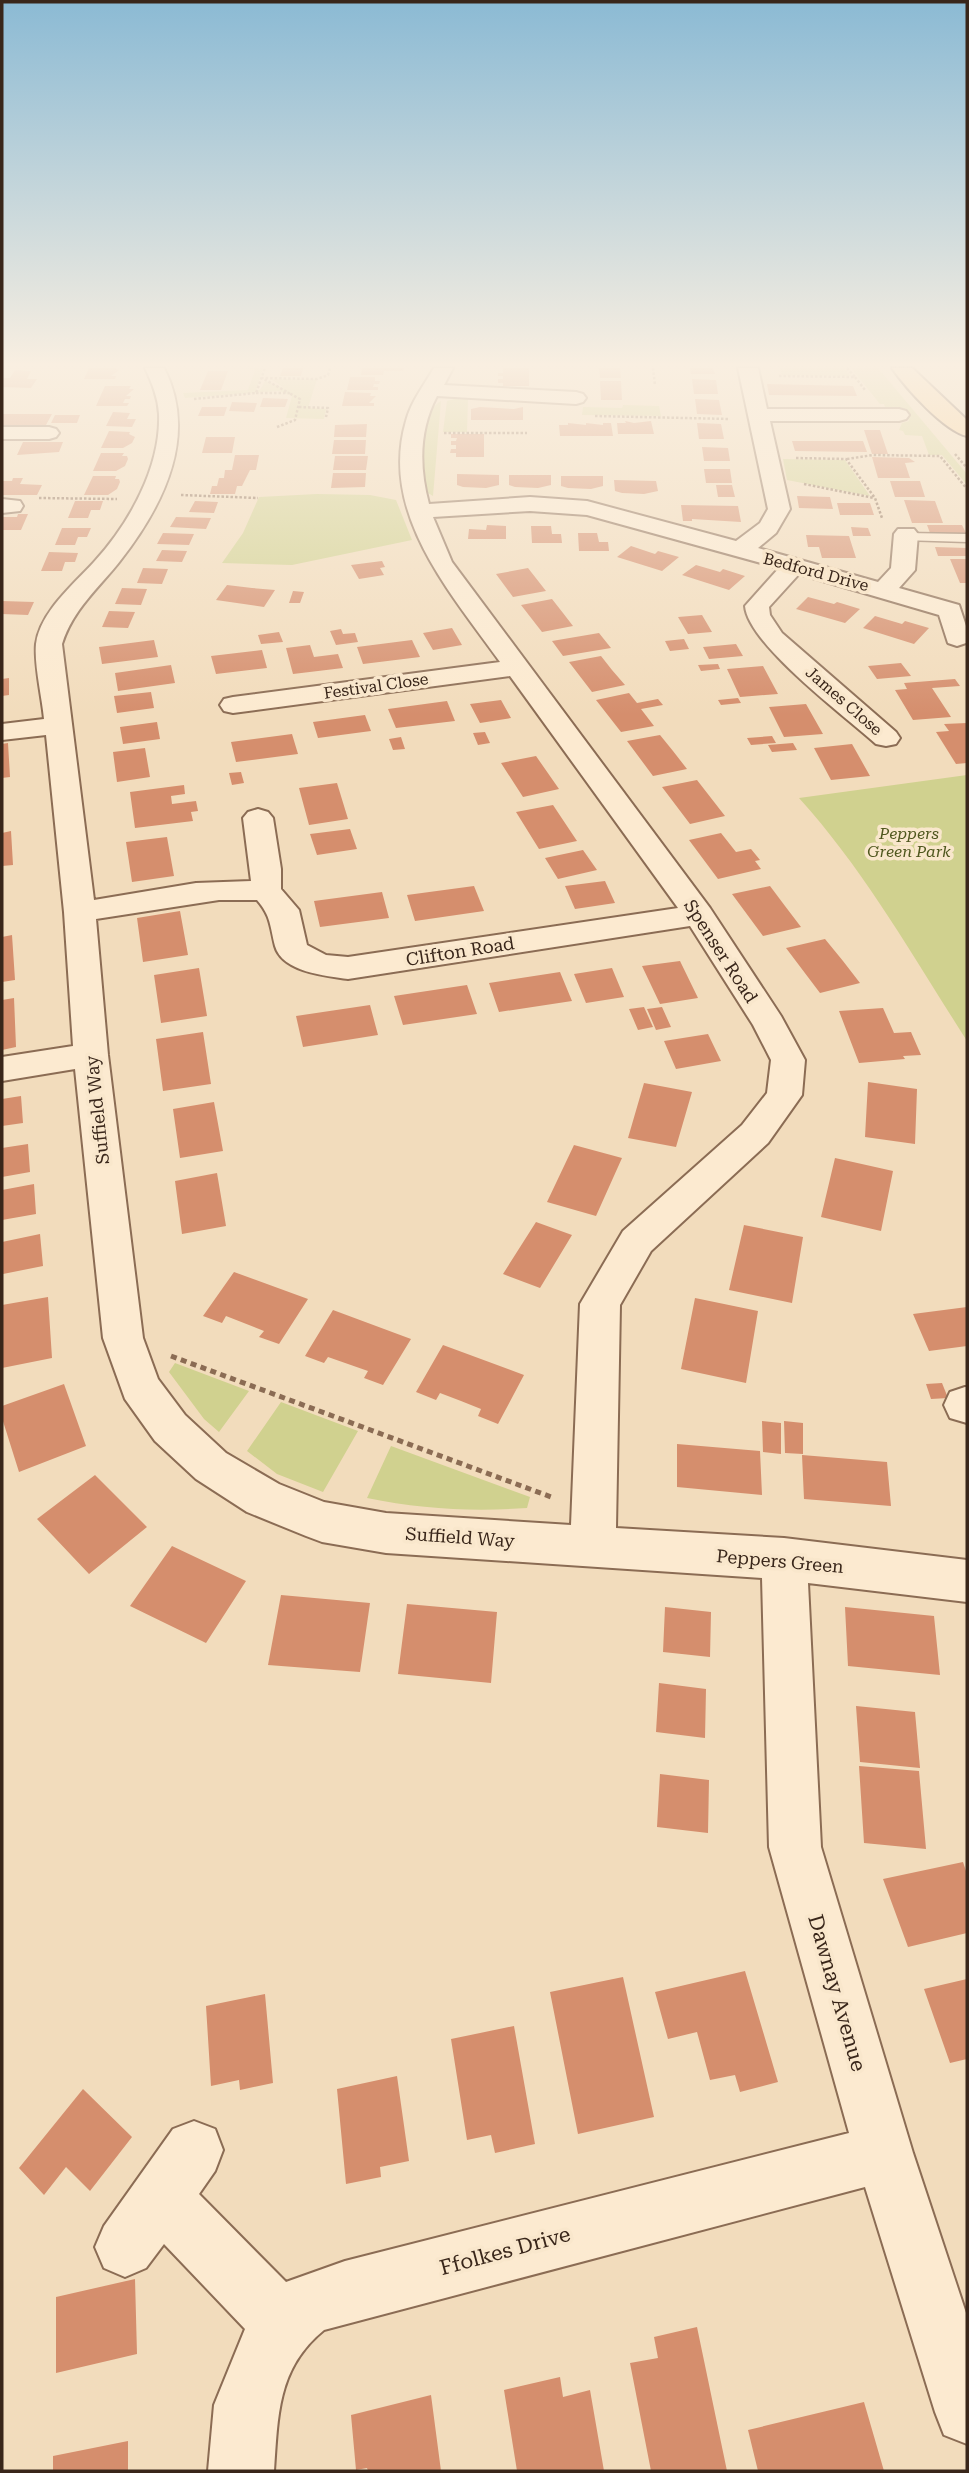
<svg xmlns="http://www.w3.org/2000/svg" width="969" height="2473" font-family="'Roboto Serif',serif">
<rect width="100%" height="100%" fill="#f2dcbc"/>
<path fill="#d0d18f" d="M245 368H263L256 390H260L265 381 284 388 271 379H317L308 408 326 409 324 419 286 418 292 396 279 391 185 398 183 393 248 390 255 370Z
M780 368H844L851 376 782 375Z
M851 368H878L967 474V485L942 455H929L922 436 905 435 903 431 899 430 902 423 909 421 906 414H887L884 404H880Z
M454 399H468L467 432H443L447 401Z
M441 401 433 496 428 493C417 467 415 417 441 401Z
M623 405 659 406 661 416 582 415 583 407 622 408Z
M783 459 845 460 870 496 787 480Z
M317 494 370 495 396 500 412 540 292 565 222 563 243 533 259 497Z
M967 775V1041C914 958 865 871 799 798Z
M175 1363 249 1391 219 1432 204 1419 169 1372Z
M281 1402 358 1431 323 1492 277 1474 247 1451Z
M391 1446 530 1497 527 1508C472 1512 421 1509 367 1498Z"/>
<path fill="#d58e6d" d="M89 368H115L119 370 111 376H116L115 379H84Z
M283 368H303L301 376H280Z
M362 368H404L403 371H384L383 375H361Z
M503 368H529V386H503V383H498V379H503V376H498V373H503Z
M599 368H620L621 378H600Z
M690 368H713L715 374H691Z
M15 370 31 371 27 379H37L31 388 2 387V378H10Z
M208 371H228L221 390H200Z
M350 377H375V381H380L379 384H374L373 387H378V390H347Z
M692 379 716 380 718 394H694Z
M600 381H621L622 400H601Z
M767 384 853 386 857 396 769 395Z
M105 386H131L129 389H134L126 396H131L130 399H125L123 403H129L127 406H96Z
M345 392 371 393 370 396H376L369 403H374V406H342Z
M263 398 288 399 285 407H260Z
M695 399 719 400 722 415 697 414Z
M232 402 257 403 254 412 229 411Z
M202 407H227L224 416H198Z
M480 407 514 409 523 407V420H471V409Z
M113 412 130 413 127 419H136L132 427 106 426Z
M2 414H52L46 425H2Z
M55 415H80L77 423H51Z
M625 421 634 423 651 421 654 434H618L617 423H626Z
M568 423 586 425V423L603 425V423H611L613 436H560L559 425H568Z
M697 423 721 424 724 439H699Z
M367 424 366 437H334L335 425Z
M864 430H880L888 454H872Z
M109 431 130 432 129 434 135 437 132 443 123 448H101Z
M451 434H484V457H456V453H450L451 449H456V445H451V441H456L457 438H451Z
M206 437H235L232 453H202Z
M334 440H366L365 454H332Z
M792 441H863L867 452 795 451Z
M23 442H63L59 452 17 455Z
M702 447 728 448 730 461H704Z
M101 453H124L122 456H127L128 459 125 466 116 471H93Z
M235 455H259L256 470H250L242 486H237L235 494H210L212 486H217L219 478H224L225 470H232Z
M335 456H368L366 470H333Z
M872 457 909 458 915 462 905 463 910 478H878Z
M704 469H730L732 483H706Z
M333 473H366L365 487 331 488Z
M457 474 499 475V485L486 488 463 487 457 485Z
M509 475H551V485L538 488 515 487 509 485Z
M93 476H116L115 479H119L120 482 117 489 108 495H84Z
M561 476H603V486L591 489 568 488 561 486Z
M13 478H23L20 484 42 485 37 495H2V481H12Z
M614 480 656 481 658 491 644 494 622 493 615 491Z
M890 481H920L925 497H895Z
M716 485H732L735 497H718Z
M797 496 830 497 833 509 799 508Z
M904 500 935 501 943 523H912Z
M75 501H103L100 510H91L88 518H68Z
M195 501 218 502 214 513 189 512Z
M837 503H870L874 515H840Z
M681 505 738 506 741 522 692 519V521H683Z
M18 514H28L21 530H2V517H17Z
M176 517 211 518 206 529 170 527Z
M487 525 506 526V539H468L469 529 486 530Z
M927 525H962L966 533H930Z
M531 526H551L552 534H561L562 543H532Z
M851 527 868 528 871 536H853Z
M62 528H91L87 537H78L75 545H55Z
M163 533 194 534 189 545 157 544Z
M578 533H597L599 542H608L609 551H579Z
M806 535 849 536 856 558H822L819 547H808Z
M631 546 655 554 658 551 679 557 662 571 617 557Z
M935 547 967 548V556H938Z
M162 550 187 551 182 562 156 561Z
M49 552 78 553 75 562H65L62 571H41Z
M950 559H967V583H960Z
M382 561 385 567 380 568 384 575 359 579 351 565Z
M696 565 720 572 723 569 745 576 729 590 682 575Z
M143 568 168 569 162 584 137 583Z
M528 568 546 591 513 597 496 574Z
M227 585 252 588 275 590 264 607 216 600Z
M122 588 147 589 141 605 115 604Z
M293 591 304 592 300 603H289Z
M808 597 834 604 837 602 860 609 845 623 796 609Z
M552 599 563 613 573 626 542 632 521 605Z
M2 601 34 602 28 615 2 614Z
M109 611 135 612 128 628 102 627Z
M702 615 712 632 688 634 678 617Z
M875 616 902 624 905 621 929 628 914 644 863 628Z
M452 628 462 645 433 650 423 633Z
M341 629 343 634 355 633 358 642 336 645 330 631Z
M279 632 283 642 261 644 258 635Z
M599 633 611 648 563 656 552 641Z
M684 639 689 649 670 651 665 641Z
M154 640 158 657 102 664 99 647Z
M412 640 420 657 363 664 357 647Z
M736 644 743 656 709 659 703 647Z
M310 645 314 657 338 654 343 668 293 674 286 648Z
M262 650 267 668 216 674 211 656Z
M601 656 612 670 625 685 592 692 569 662Z
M901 663 911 676 877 679 868 666Z
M718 664 720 669 701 671 698 665Z
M171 665 175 683 118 691 115 673Z
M763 666 778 694 740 697 727 669Z
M9 678V695L2 696V679Z
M955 679 960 686 932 688 951 717 913 720 895 690 907 689 904 683Z
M151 692 154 708 117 713 114 696Z
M629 693 637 703 658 699 663 705 641 709 654 726 621 732 596 700Z
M738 698 741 703 721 705 718 700Z
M501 700 511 718 480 723 470 704Z
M447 701 455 721 396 728 388 709Z
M806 704 823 734 784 737 769 707Z
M365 715 371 731 318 738 313 722Z
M157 722 160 739 123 744 120 727Z
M967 723V763L956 764 936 732 949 731 944 724Z
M485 732 490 743 478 745 473 733Z
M292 734 298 754 236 762 231 742Z
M660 735 673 751 687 769 653 776 627 741Z
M772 736 776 743 751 745 747 738Z
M401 737 405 749 393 750 389 739Z
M8 743 10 777 2 778V744Z
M793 743 797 750 772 752 768 745Z
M852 744 870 776 831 780 814 748Z
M145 748 150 777 117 782 113 752Z
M536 756 559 789 523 797 501 763Z
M241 772 244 783 232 785 229 773Z
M697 780 725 816 690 824 662 787Z
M337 783 348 819 309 825 299 788Z
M184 785 185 794 171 796 172 804 196 801 198 811 191 812 193 821 135 828 130 792Z
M553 805 577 841 539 849 516 812Z
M350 829 357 849 317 855 310 834Z
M11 831 13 865 2 866V833Z
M721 833 736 852 751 849 760 860 755 861 761 869 718 879 689 840Z
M167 837 174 876 132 882 126 842Z
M583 850 597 870 558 879 545 858Z
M605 881 615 903 575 909 565 886Z
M474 886 484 911 415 921 407 895Z
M770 886 785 906 801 927 763 936 732 894Z
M382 892 389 918 320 927 314 901Z
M180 911 188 955 143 962 137 918Z
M12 935 15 980 2 982V937Z
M825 939 843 961 860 983 820 993 786 948Z
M680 961 698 998 660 1004 642 966Z
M199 968 207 1016 161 1023 154 975Z
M612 968 624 997 586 1003 574 974Z
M560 972 572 1001 499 1012 489 983Z
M467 985 477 1014 403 1025 394 996Z
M14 998 16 1047 2 1050V1000Z
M370 1005 378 1035 303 1047 296 1016Z
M644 1007 653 1027 638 1030 629 1009Z
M662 1007 671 1027 656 1030 647 1009Z
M883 1008 894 1033 911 1032 921 1055 903 1056 905 1059 859 1063 839 1011Z
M203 1032 211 1084 163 1091 156 1039Z
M708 1034 721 1061 676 1069 664 1041Z
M868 1082 917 1089 915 1144 865 1137Z
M644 1083 692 1092 676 1147 628 1138Z
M21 1096 23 1123 2 1126V1099Z
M214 1102 223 1151 180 1158 173 1109Z
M28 1144 30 1172 2 1177V1148Z
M574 1145 622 1158 596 1216 547 1202Z
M835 1158 893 1171 881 1231 821 1217Z
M217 1173 226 1226 182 1234 175 1181Z
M34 1184 36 1214 2 1220V1190Z
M536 1222 572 1235 540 1288 503 1274Z
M744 1225 803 1237 792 1303 729 1290Z
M40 1234 43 1266 3 1274 2 1242Z
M234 1272 308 1299 279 1344 259 1337 264 1331 226 1316 222 1323 203 1316Z
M48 1297 52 1358 2 1368V1305Z
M695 1298 758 1311 746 1383 681 1369Z
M967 1307V1346L929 1351 913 1314Z
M333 1310 411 1339 383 1385 364 1378 368 1371 328 1357 324 1363 305 1356Z
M443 1345 524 1375 498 1424 478 1416 481 1409 461 1401 440 1393 436 1400 416 1392Z
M942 1383 948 1398 931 1399 926 1384Z
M64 1384 86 1446 19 1472 2 1418V1406Z
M762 1421 781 1423V1454L763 1452Z
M784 1421 803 1423V1454L785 1453Z
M677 1444 760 1451 762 1495 677 1487Z
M802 1455 887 1462 891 1506 804 1499Z
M95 1475 147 1527 89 1574 37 1519Z
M172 1546 246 1581 206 1643 130 1606Z
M281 1595 370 1603 360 1672 268 1665Z
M407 1604 497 1612 491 1683 398 1674Z
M665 1607 711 1612 710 1657 663 1652Z
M845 1607 934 1616 940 1675 848 1666Z
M659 1683 706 1689 705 1738 656 1732Z
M856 1706 915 1712 920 1768 860 1762Z
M859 1766 919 1771 926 1849 864 1843Z
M660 1774 709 1780 708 1833 657 1827Z
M963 1862 967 1874V1933L908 1947 883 1879Z
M745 1971 778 2082 740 2092 735 2075 710 2080 697 2032 668 2039 655 1992Z
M623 1977 654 2117 578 2134 550 1992Z
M967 1979V2059L950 2063 924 1989Z
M265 1994 273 2083 240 2090 239 2080 211 2086 206 2006Z
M514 2026 535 2144 495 2153 491 2135 467 2140 451 2039Z
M397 2076 409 2161 380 2167 381 2177 346 2184 337 2089Z
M83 2089 132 2137 90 2191 66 2167 44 2195 19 2168Z
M135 2279 137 2354 56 2373V2297Z
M697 2327 727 2471H651L630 2363 658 2358 654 2337Z
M560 2377 563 2397 590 2390 604 2471H517L504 2390Z
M431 2395 441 2471H368L367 2468 356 2470 351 2415Z
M864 2402 884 2471H758L748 2430Z
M128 2441V2471H53V2456Z"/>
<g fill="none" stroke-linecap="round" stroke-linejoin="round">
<defs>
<path id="service" d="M906 533 967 534V542L902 540V534Z"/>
<path id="minor" d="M145 368H164C199 436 163 506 120 561 98 589 73 609 62 644L94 900 196 883 251 881 243 818 248 812 258 809 268 812 273 818 281 869V889L299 910 307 945 326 955 348 957 678 908 510 676 233 713 224 711 220 705 224 699 233 697 500 662C450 592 379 513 406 421 411 402 424 385 434 368H453L444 385 576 392 583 394 586 398 583 402 576 404 437 396C419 430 419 467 429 504L530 497 587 501 736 541 760 523 768 509 738 368H758L767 409H899L906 411 909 415 906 419 899 421H770L790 509 776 533 758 548 878 582 891 568 894 534 898 529H914L918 534 915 570 899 588 959 605 967 629 966 643 957 646 948 643 939 615 799 574 769 607 770 615 782 633 896 732 900 738 896 744 886 746 876 744C845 716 748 644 745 606L779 568 587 515 530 511 433 517 452 562 710 908 781 1016 805 1060 802 1095 768 1143 651 1251 620 1305 616 1528 784 1538 967 1560V1602L808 1583 821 1847 913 2153 967 2316V2444L944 2435 935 2412 865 2187 324 2330C277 2368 278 2416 274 2471H208L214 2405 245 2329 164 2244 146 2268 125 2277 104 2268 95 2247 104 2226 173 2129 194 2121 215 2129 223 2150 215 2171 199 2194 286 2282 345 2261 849 2133 769 1847 762 1578 386 1553 322 1542 306 1536 247 1512 196 1479 155 1441 125 1399 103 1338 75 1069 2 1081V1057L73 1046 64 912 46 735 2 740V724L44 719C42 697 34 665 36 644 40 612 74 584 94 562 129 524 161 467 159 414 158 397 152 383 145 368ZM219 900H257C271 916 270 926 275 946 282 972 326 976 348 979L690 926 753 1025 771 1060 767 1093 742 1125 623 1231 580 1304 571 1525 386 1513 324 1502 279 1484 226 1453 185 1415 158 1379 143 1338 108 1055 96 919Z
M2 427H49L56 429 59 433 56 437 49 439H2Z
M2 499 20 501 23 506 20 511 2 513Z
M965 1387H967V1423L950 1418 944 1405 950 1392Z"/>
<path id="primary" d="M892 368H912L967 420V436C944 431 906 388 892 368Z"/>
</defs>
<use href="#service" stroke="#8b6c54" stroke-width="3"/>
<use href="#minor" stroke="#8b6c54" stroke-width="4"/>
<use href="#primary" stroke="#583a29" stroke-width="4"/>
<path stroke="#8b6c54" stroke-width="2.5" stroke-dasharray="2.5 2" stroke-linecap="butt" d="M653 368 655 385
M779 376 855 377 847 368
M855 377 865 390
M256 393H289L262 378 317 379 328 375 330 368
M194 399 256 393 265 368
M299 407 328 408 326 417
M595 416 730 419
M277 427 295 420 300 399 289 393
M444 433H527
M955 454 967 468
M796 458 846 459 875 498 882 518
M847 459 873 455 940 456 967 489
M804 484 874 498
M181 495 258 498
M39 498 117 499"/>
<path stroke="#8b6c54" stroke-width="5" stroke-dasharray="6 4.5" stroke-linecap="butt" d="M171 1356 554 1498"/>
<use href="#service" fill="#fcead0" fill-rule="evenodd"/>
<use href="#minor" fill="#fcead0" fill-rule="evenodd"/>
<use href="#primary" fill="#fbce8e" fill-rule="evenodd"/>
</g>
<linearGradient id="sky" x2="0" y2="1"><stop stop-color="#8bbad4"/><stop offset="0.51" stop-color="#f9efe1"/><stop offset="1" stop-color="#f9efe1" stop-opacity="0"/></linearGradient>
<rect width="969" height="715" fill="url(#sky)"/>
<g text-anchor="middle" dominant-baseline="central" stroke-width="7" stroke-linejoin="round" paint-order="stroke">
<g font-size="16" fill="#39261a" stroke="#f9e7cc">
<text transform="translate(816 572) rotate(15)">Bedford Drive</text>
<text transform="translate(376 686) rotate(-8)">Festival Close</text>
<text transform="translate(844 701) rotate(41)">James Close</text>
</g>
<g font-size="16" font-style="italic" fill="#4f571e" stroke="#f9e7cc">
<text x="909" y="833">Peppers<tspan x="909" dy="18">Green Park</tspan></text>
</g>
<g font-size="18" fill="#39261a" stroke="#f9e7cc">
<text transform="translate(460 951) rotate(-9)">Clifton Road</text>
<text transform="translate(721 951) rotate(57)">Spenser Road</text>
<text transform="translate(97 1110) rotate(-96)">Suffield Way</text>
<text transform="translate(460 1537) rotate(4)">Suffield Way</text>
<text transform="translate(780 1561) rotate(5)">Peppers Green</text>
</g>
<g font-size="21" fill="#39261a" stroke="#f9e7cc">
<text transform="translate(837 1993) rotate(74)">Dawnay Avenue</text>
<text transform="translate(505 2251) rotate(-15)">Ffolkes Drive</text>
</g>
</g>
<rect width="969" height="2473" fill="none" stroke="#39261a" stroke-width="7"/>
</svg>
